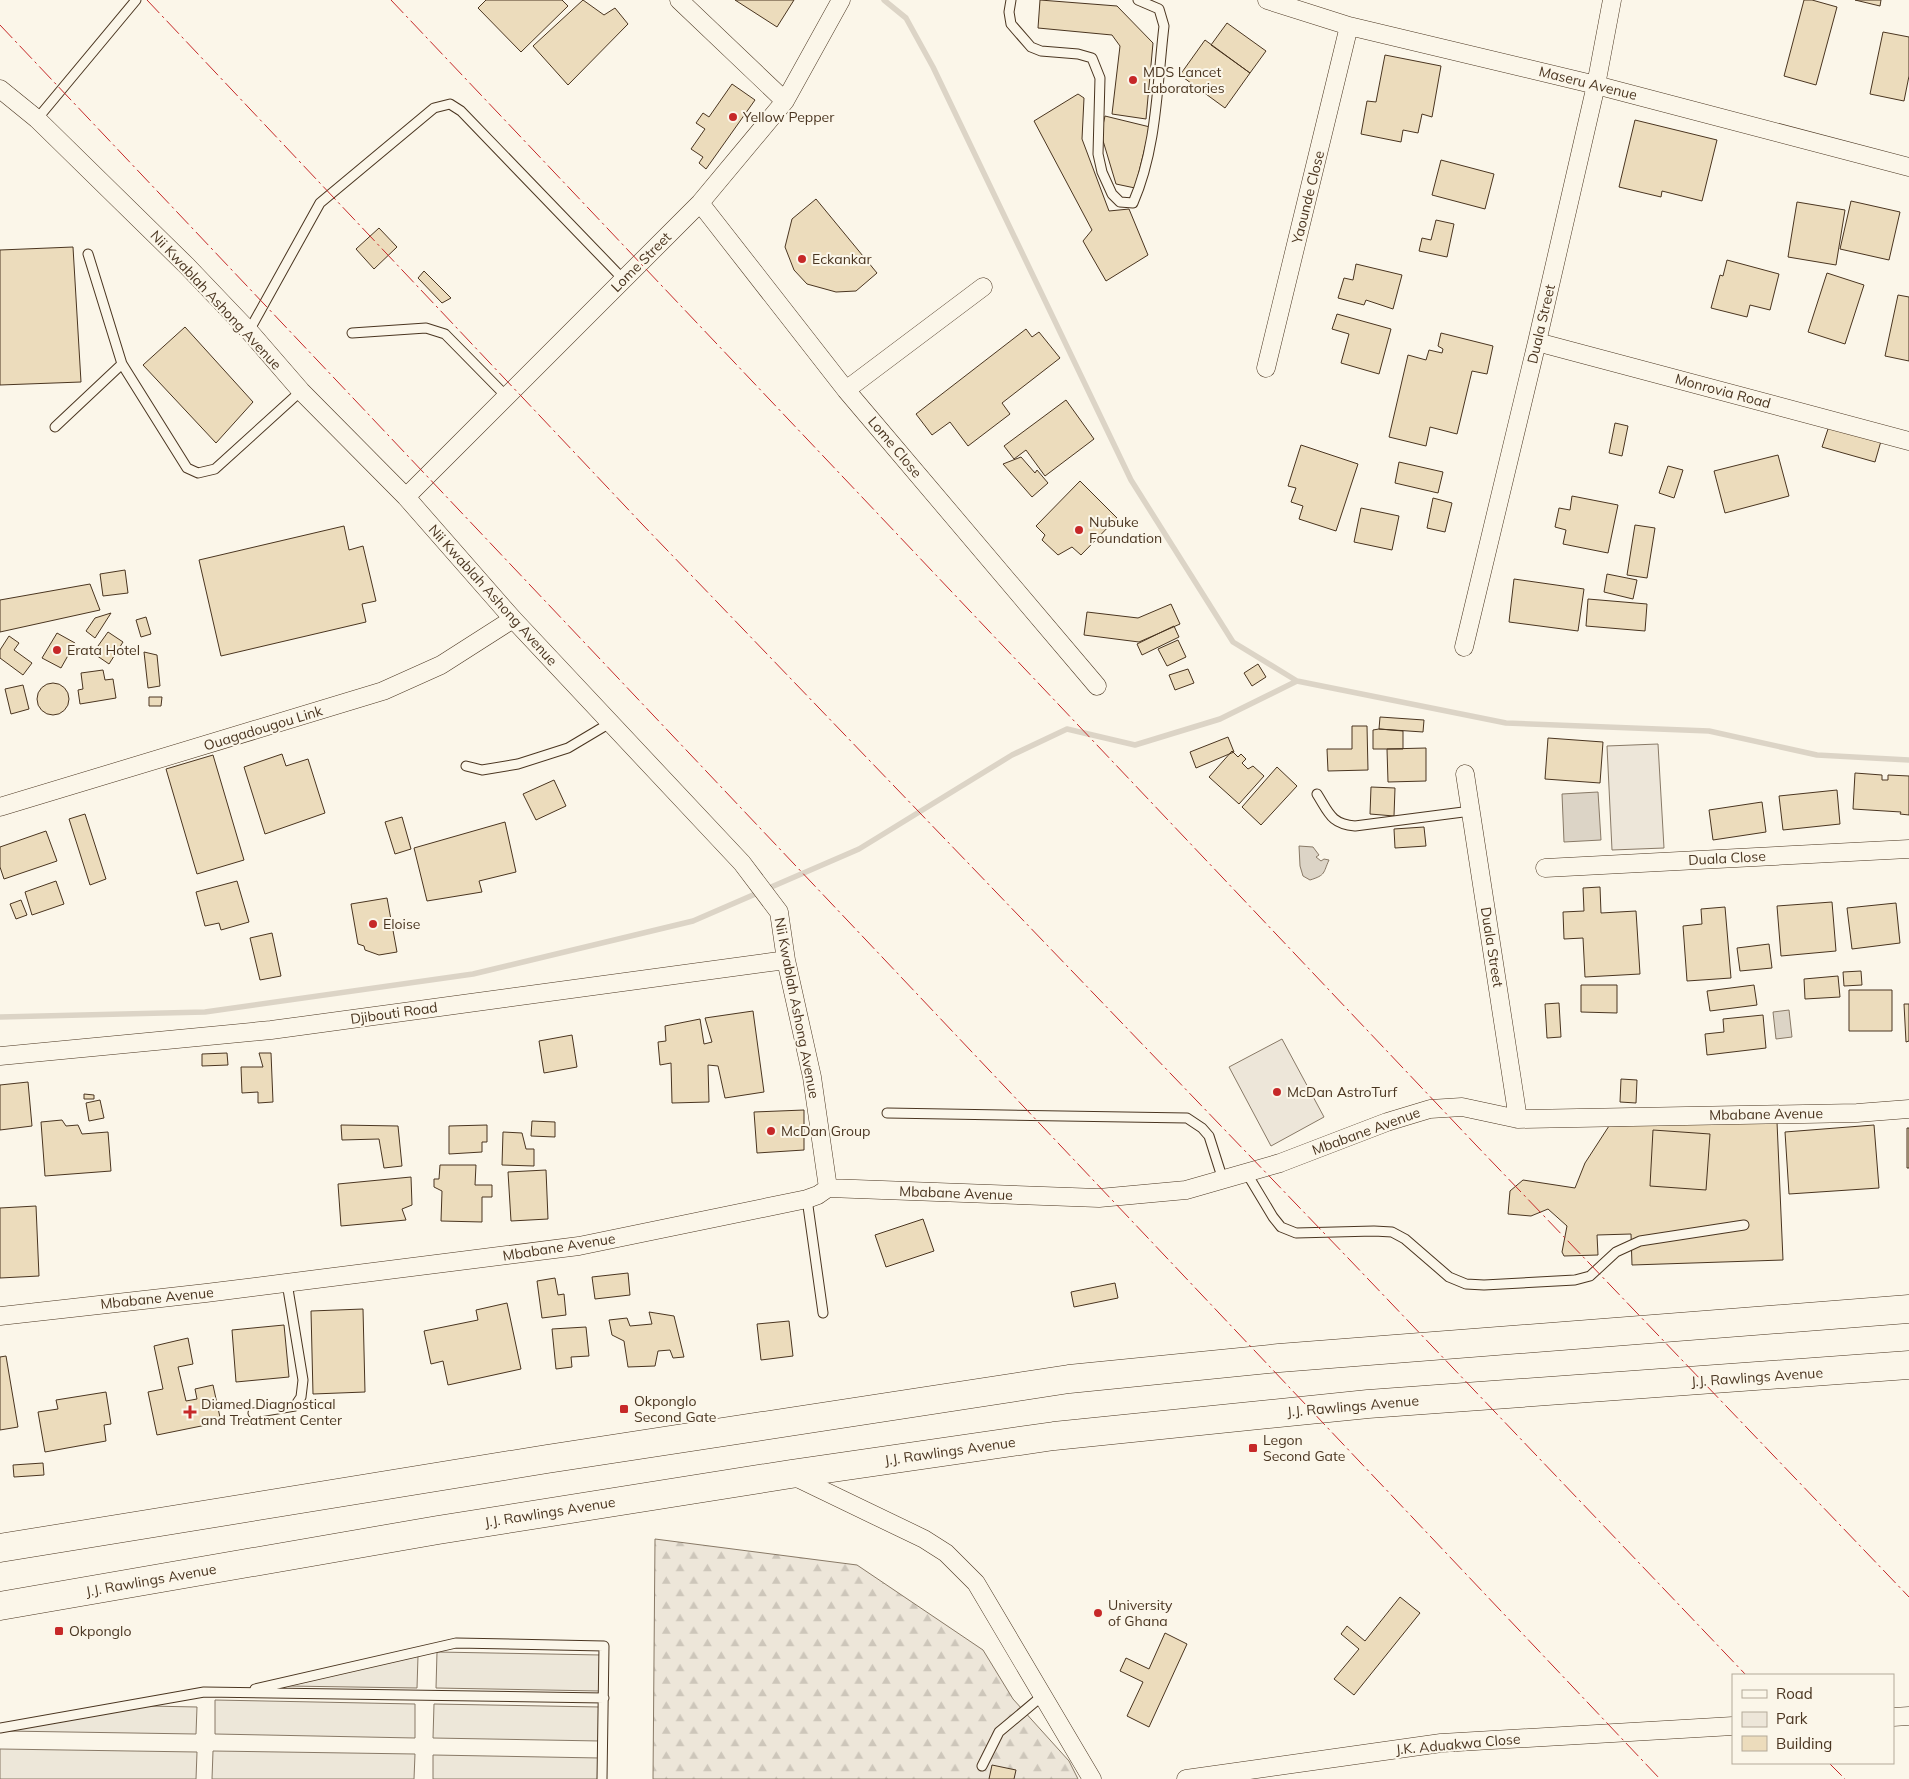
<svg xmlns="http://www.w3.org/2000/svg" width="1909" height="1779" font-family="Mulish,sans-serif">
<defs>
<pattern id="forest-firs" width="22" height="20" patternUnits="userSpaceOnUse" patternTransform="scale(1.25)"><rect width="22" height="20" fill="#ede6d9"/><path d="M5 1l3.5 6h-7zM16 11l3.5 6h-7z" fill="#cdc6ba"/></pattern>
</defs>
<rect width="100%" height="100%" fill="#fbf6e9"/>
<path fill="#ede6d9" stroke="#887966" d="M1658 744 1664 848 1612 850 1607 746Z
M1282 1039 1324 1117 1271 1146 1229 1067Z"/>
<path fill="url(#forest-firs)" stroke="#887966" d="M655 1539 857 1565 983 1650 1013 1699 1069 1761 1078 1779H653Z"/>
<path fill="#ede7d9" stroke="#887966" d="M437 1652 601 1655 600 1691 436 1688Z
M418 1656 417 1688 287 1686Z
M215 1700 415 1704V1738L215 1734Z
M434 1704 600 1707V1741L433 1738Z
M148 1706 197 1707 196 1734 5 1731Z
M0 1749 197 1752 196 1779H0Z
M213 1751 415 1754 414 1779H212Z
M433 1755 600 1758V1779H433Z"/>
<path fill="#dcd4c6" stroke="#887966" d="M1598 792 1601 840 1564 842 1562 794Z
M1299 846 1313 847 1319 855 1316 857 1321 861 1324 859 1329 860C1323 873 1326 875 1310 880L1303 876 1300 866Z
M1789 1010 1792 1037 1776 1039 1773 1012Z"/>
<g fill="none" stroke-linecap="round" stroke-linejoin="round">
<path stroke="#dcd4c6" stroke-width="5.5" d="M884 0 906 18 933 67 1131 480 1233 642 1297 681
M0 1017 205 1012 473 974 693 921 859 849 1012 755 1067 729 1135 745 1220 719 1297 681 1506 723 1709 731 1817 755 1909 760"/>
</g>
<path fill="#ecdcbc" stroke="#4a3520" d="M486 0H562L568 6 521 52 478 8Z
M583 0 604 15 615 8 628 24 568 85 533 46Z
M735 0H794L777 27Z
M1040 0 1117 6 1153 43 1146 119 1112 114 1120 46 1112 35 1038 28Z
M1804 0H1812L1837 7 1816 85 1784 76Z
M1855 0H1881L1880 6Z
M1227 23 1266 51 1250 73 1211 45Z
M1883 32 1909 37V76L1904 101 1870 94Z
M1205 40 1250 73 1225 108 1180 75Z
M1385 55 1441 66 1432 117 1422 114 1418 133 1403 130 1401 142 1361 134 1367 101 1376 102Z
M732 84 755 100 706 169 699 163 703 157 691 149 705 129 696 123 703 113 709 117Z
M1078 94 1084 98 1082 139 1109 211 1129 209 1148 255 1106 281 1083 241 1092 230 1034 121Z
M1105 116 1150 127 1135 188 1116 184 1101 134Z
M1635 120 1717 140 1702 201 1662 191 1661 197 1619 187Z
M1441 160 1494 174 1485 209 1432 195Z
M816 199 877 273 856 291 836 292 807 284 794 270 785 247 792 219Z
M1851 201 1900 212 1889 260 1840 249Z
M1797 202 1845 210 1836 265 1788 257Z
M1436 220 1454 224 1447 257 1419 251 1422 238 1431 240Z
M379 228 397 247 374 269 356 249Z
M73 247 81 382 0 385V250Z
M1727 260 1779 274 1770 310 1750 305 1747 317 1711 308 1720 275 1723 276Z
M1356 264 1402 275 1393 309 1366 300 1364 305 1338 298 1344 278 1353 280Z
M424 271 451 298 442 303 418 278Z
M1827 273 1864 285 1845 344 1808 332Z
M1898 295 1909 297V361L1885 356Z
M1337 314 1391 329 1379 374 1341 363 1349 334 1332 329Z
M185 327 253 402 216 443 143 365Z
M1026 329 1032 337 1039 332 1060 358 1002 403 1010 414 968 446 950 422 932 435 916 414Z
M1441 333 1493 346 1487 374 1472 371 1457 434 1430 427 1426 446 1389 437 1408 355 1426 360 1429 350 1442 353 1443 349 1438 346Z
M1066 400 1094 439 1045 476 1026 450 1014 459 1004 446Z
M1615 423 1628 426 1622 456 1609 453Z
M1829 426 1881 441 1875 462 1822 447Z
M1301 445 1358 464 1336 531 1299 519 1303 506 1291 502 1296 488 1288 486Z
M1778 455 1789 496 1725 513 1714 471Z
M1021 457 1035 473 1037 470 1048 483 1032 497 1003 464Z
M1399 462 1443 472 1438 493 1395 483Z
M1668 466 1683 470 1674 498 1659 493Z
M1080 481 1117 518 1081 555 1072 547 1058 555 1042 540 1045 535 1036 526Z
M1572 496 1618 505 1608 553 1563 544 1566 530 1555 527 1559 508 1570 510Z
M1433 498 1452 503 1445 532 1427 528Z
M1361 508 1399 516 1392 550 1354 542Z
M1635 525 1655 528 1647 578 1627 575Z
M344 526 349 550 363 546 376 601 362 604 366 622 221 656 199 560Z
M125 570 128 593 103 596 100 574Z
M1607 574 1637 580 1633 599 1604 592Z
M1514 579 1584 589 1578 631 1509 622Z
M90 584 100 610 0 632V600Z
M1588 599 1647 604 1645 631 1586 626Z
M1171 604 1180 624 1139 642 1084 635 1087 612 1138 618Z
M111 613 95 638 86 631 95 618Z
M146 617 151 634 141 637 136 620Z
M1174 626 1179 637 1142 655 1137 644Z
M108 632 123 642 109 664 93 653Z
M57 633 75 643 61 668 42 658Z
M9 636 19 643 14 650 32 663 23 675 0 658V650Z
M1178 640 1186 657 1167 666 1158 649Z
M144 652 157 655 160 686 148 688Z
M1258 664 1266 677 1252 686 1244 673Z
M1188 669 1194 683 1175 690 1169 675Z
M103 670 105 680 113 679 116 698 80 704 78 690 83 689 81 673Z
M37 699a16 16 0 1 1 32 0a16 16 0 1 1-32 0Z
M23 685 29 709 11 714 5 689Z
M149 697H162L161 706H149Z
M1380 717 1424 720 1423 732 1379 729Z
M1352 726H1367L1368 770 1328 771 1327 749H1352Z
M1379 729 1403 731V749H1373V730Z
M1228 737 1234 752 1196 768 1190 752Z
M1548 738 1603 742 1600 783 1545 779Z
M1426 748V781L1388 782 1387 749Z
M1232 751 1238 757 1241 754 1246 759 1242 763 1248 769 1253 766 1264 776 1239 804 1209 777Z
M282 754 286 766 308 759 325 813 265 834 244 767Z
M213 755 244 860 197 874 166 769Z
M1277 767 1297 786 1261 825 1242 807Z
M1855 773 1882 775V780H1888V775L1909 776V815L1900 814 1901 812 1853 809Z
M554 780 566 806 536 820 523 794Z
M1371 787 1395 788 1394 816 1370 814Z
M1837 790 1840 824 1783 830 1779 796Z
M1762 802 1766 832 1713 840 1709 810Z
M85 814 106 879 90 885 69 819Z
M402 817 411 849 395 854 385 822Z
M505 822 516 872 479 881 482 892 427 901 414 848Z
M1424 827 1426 846 1395 848 1394 829Z
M46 831 57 861 4 879 0 867V847Z
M56 881 64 904 32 915 25 892Z
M237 881 249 922 221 930 219 923 205 926 196 892Z
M1600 887 1601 913 1636 911 1640 974 1585 977 1583 938 1564 939 1563 912 1584 911 1583 888Z
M387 898 397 952 379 955 365 950 364 946 358 944 351 904Z
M21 900 27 915 16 919 10 904Z
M1832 902 1836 951 1781 956 1777 906Z
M1896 903 1900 943 1852 949 1847 908Z
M1725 907 1731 978 1687 981 1683 926 1702 924 1701 909Z
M272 933 281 976 260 980 250 938Z
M1769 944 1772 968 1740 971 1737 948Z
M1861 971 1862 985 1844 986 1843 972Z
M1838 976 1840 997 1805 999 1804 979Z
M1581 985H1617V1013L1581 1012Z
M1754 985 1757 1005 1710 1011 1707 991Z
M1849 990H1892V1031H1849Z
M1559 1003 1561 1037 1547 1038 1545 1004Z
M1904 1004H1909V1041L1906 1042Z
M753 1011 764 1092 725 1098 718 1066 708 1065 709 1102 672 1103 671 1063 660 1065 658 1042 666 1041 665 1026 700 1019 704 1044 712 1042 705 1018Z
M1763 1015 1766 1048 1707 1055 1705 1034 1724 1032 1723 1019Z
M572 1035 577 1067 544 1073 539 1041Z
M227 1053 228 1065 202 1066V1054Z
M259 1053H271L273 1102 258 1103V1092L242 1093 241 1067H263Z
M1621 1079 1637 1080 1636 1103 1620 1102Z
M28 1082 32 1126 0 1130V1085Z
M84 1094 94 1095V1099H84Z
M100 1100 104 1118 89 1121 86 1103Z
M804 1110V1150L757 1153 754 1112Z
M62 1120 66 1126 78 1125 82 1134 108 1132 111 1171 45 1176 41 1122Z
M532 1121 555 1122V1137L531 1136Z
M1777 1122 1783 1260 1632 1265 1631 1234 1597 1235 1598 1255 1564 1256 1562 1252 1567 1226 1548 1209 1531 1216 1508 1214 1510 1191 1523 1180 1575 1188 1585 1163 1609 1126Z
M341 1125 398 1126 402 1166 384 1168 379 1139 342 1140Z
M487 1125V1142H482V1152L449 1154V1126Z
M1874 1125 1879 1188 1789 1194 1785 1132Z
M1907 1128H1909V1168H1907Z
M1653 1130 1710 1134 1706 1190 1650 1186Z
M503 1132 522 1133 526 1149H534V1166L502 1165Z
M440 1165H476L475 1185H492V1197H482V1222L441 1221 442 1191 434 1187V1179H439Z
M546 1170 548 1219 511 1221 508 1172Z
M411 1177 412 1205 402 1209 406 1220 341 1226 338 1184Z
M36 1206 39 1276 0 1278V1208Z
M923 1219 934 1251 886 1267 875 1235Z
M628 1273 630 1295 595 1299 592 1277Z
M555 1278 558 1295 564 1294 566 1315 542 1318 537 1281Z
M1115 1283 1118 1298 1074 1307 1071 1292Z
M507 1303 521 1369 448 1385 443 1361 431 1364 424 1331 478 1320 476 1310Z
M363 1309 365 1392 313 1394 311 1311Z
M649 1312 674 1316 684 1357 673 1358 670 1350 658 1351 655 1366 628 1367 624 1341 612 1335 609 1320 627 1318 630 1326 652 1324Z
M789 1321 793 1356 761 1360 757 1324Z
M284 1325 289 1377 236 1382 232 1330Z
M586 1327 589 1356 571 1357 572 1367 556 1369 552 1329Z
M188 1338 193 1364 178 1367 186 1401 197 1399 195 1389 213 1385 221 1422 157 1435 148 1392 163 1389 154 1346Z
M6 1356 18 1427 0 1430V1357Z
M106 1392 111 1424 104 1425 106 1441 45 1452 38 1412 58 1409 56 1400Z
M43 1463 44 1475 14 1477 13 1465Z
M1400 1597 1420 1613 1354 1695 1334 1679 1359 1649 1341 1634 1347 1626 1365 1641Z
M1165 1633 1187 1644 1149 1727 1127 1716 1143 1682 1120 1671 1126 1658 1149 1669Z
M992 1765 1016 1770 1014 1779H989Z"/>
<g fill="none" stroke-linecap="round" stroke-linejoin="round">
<defs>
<path id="service" d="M1011 0 1009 12 1011 24 1031 47 1041 51 1078 54 1092 58 1100 78 1098 154 1102 172 1112 194 1120 202 1133 203C1157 148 1157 85 1164 26L1159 9 1138 0
M37 119 136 0
M88 254 122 364 187 468 198 473 215 469 301 391
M249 331 320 203 434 108 450 104 461 111 623 279
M352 333 426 328 445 334 506 396
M55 427 122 364
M466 766 482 770 518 764 568 748 610 723
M1317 794C1329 813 1331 824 1355 826L1471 811
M887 1113 1187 1118 1202 1128 1209 1136 1223 1180
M1246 1172 1273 1217 1281 1227 1296 1233 1374 1231 1392 1232 1405 1239 1449 1277 1466 1284 1484 1285 1575 1280 1590 1276 1616 1252 1640 1241 1744 1225
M807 1199 823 1313
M253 1413 295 1406 301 1397 303 1380 287 1283
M255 1689 456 1643 604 1646 602 1779
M0 1728 204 1692 604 1698
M982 1766 999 1732 1042 1696"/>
<path id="minor" d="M679 0 785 101
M1267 0 1349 26 1596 85 1909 167
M0 89 37 119 187 266 249 331 301 391 406 497 513 619 742 863 779 912 786 960 812 1077 828 1188
M700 203 846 390 1097 686
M1537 342 1909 441
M1266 368 1349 26
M846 390 983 287
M406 497 700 203 785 101 841 0
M1464 647 1537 342 1596 85 1612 0
M1465 774 1518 1119
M0 807 383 691 441 665 513 619
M1545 868 1909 849
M0 1056 271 1030 786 960
M0 1316 206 1293 579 1246 807 1199 818 1195 828 1188 1099 1198 1186 1190 1280 1163 1387 1122 1430 1109 1462 1107 1518 1119 1857 1113 1909 1109
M791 1475 924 1539 946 1553 976 1583 1092 1779
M1893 1717 1909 1716
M1186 1779 1441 1743 1733 1726"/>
<path id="trunk" d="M0 1548 547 1459 1069 1379 1279 1358 1909 1309
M0 1606 438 1530 791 1474 1054 1436 1368 1404 1909 1365"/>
</defs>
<use href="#service" stroke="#4a3520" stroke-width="11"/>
<use href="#minor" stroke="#4a3520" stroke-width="19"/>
<use href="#trunk" stroke="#4a3520" stroke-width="29"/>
<use href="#service" stroke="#fbf6e9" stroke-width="9"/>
<use href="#minor" stroke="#fbf6e9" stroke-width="18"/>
<use href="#trunk" stroke="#fbf6e9" stroke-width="28"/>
<path stroke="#c62828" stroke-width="1" stroke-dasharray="18 4 2.5 4" stroke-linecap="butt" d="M147 0 642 524 1348 1258 1746 1675
M391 0 1475 1144 1909 1597
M0 25 1660 1779
M1829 1763 1845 1779"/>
</g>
<g fill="#c62828" stroke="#fbf6e9" stroke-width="2">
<circle cx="1133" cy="80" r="5"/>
<circle cx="733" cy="117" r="5"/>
<circle cx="802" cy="259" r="5"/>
<circle cx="1079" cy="530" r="5"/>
<circle cx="57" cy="650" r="5"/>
<circle cx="373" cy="924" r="5"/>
<circle cx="1277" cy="1092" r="5"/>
<circle cx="771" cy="1131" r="5"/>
<rect x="619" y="1404" width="10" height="10" rx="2.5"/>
<path d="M187.5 1404.5h5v5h5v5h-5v5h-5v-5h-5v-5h5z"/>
<rect x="1248" y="1443" width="10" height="10" rx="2.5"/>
<circle cx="1098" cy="1613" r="5"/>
<rect x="54" y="1626" width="10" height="10" rx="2.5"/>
</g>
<g text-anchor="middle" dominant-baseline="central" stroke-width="4" stroke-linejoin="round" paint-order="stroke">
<g font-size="14" fill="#4a3520" stroke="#fbf6e9" text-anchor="start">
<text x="1143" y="72">MDS Lancet<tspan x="1143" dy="16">Laboratories</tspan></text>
<text x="743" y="117">Yellow Pepper</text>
<text x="812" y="259">Eckankar</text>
<text x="1089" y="522">Nubuke<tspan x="1089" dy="16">Foundation</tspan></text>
<text x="67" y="650">Erata Hotel</text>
<text x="383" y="924">Eloise</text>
<text x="1287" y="1092">McDan AstroTurf</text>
<text x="781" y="1131">McDan Group</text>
<text x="634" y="1401">Okponglo<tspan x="634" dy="16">Second Gate</tspan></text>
<text x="201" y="1404">Diamed Diagnostical<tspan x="201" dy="16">and Treatment Center</tspan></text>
<text x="1263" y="1440">Legon<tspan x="1263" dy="16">Second Gate</tspan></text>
<text x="1108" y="1605">University<tspan x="1108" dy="16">of Ghana</tspan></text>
<text x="69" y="1631">Okponglo</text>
</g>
<g font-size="14" fill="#4a3520" stroke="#fbf6e9">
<text transform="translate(1588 83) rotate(14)">Maseru Avenue</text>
<text transform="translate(1308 197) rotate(-76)">Yaounde Close</text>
<text transform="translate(641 262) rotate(-45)">Lome Street</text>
<text transform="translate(216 300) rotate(47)">Nii Kwablah Ashong Avenue</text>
<text transform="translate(1541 324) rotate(-77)">Duala Street</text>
<text transform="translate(1723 391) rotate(15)">Monrovia Road</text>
<text transform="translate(895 447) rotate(50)">Lome Close</text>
<text transform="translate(493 595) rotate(48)">Nii Kwablah Ashong Avenue</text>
<text transform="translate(263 728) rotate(-17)">Ouagadougou Link</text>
<text transform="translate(1727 858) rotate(-3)">Duala Close</text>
<text transform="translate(1492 947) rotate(81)">Duala Street</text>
<text transform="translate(797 1008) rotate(79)">Nii Kwablah Ashong Avenue</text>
<text transform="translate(394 1013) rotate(-8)">Djibouti Road</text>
<text transform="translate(1766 1114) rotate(-1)">Mbabane Avenue</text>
<text transform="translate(1366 1131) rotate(-20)">Mbabane Avenue</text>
<text transform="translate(956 1193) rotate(2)">Mbabane Avenue</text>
<text transform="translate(559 1247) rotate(-9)">Mbabane Avenue</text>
<text transform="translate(157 1298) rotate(-6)">Mbabane Avenue</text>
<text transform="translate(1757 1377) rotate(-4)">J.J. Rawlings Avenue</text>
<text transform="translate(1353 1406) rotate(-5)">J.J. Rawlings Avenue</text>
<text transform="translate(950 1451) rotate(-8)">J.J. Rawlings Avenue</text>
<text transform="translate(550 1512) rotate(-9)">J.J. Rawlings Avenue</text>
<text transform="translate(151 1580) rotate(-10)">J.J. Rawlings Avenue</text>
<text transform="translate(1458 1744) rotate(-5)">J.K. Aduakwa Close</text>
</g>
</g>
<rect x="1732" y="1674" width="162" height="90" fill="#fbf6e9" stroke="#b4a999"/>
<rect x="1742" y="1690" width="25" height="8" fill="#fbf6e9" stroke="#b4a999"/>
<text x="1776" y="1699" font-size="15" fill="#4a3520">Road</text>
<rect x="1742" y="1712" width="25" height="15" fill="#ede6d9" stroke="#b4a999"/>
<text x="1776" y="1724" font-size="15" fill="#4a3520">Park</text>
<rect x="1742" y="1736" width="25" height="15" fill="#ecdcbc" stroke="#b4a999"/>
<text x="1776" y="1749" font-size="15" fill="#4a3520">Building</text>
</svg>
